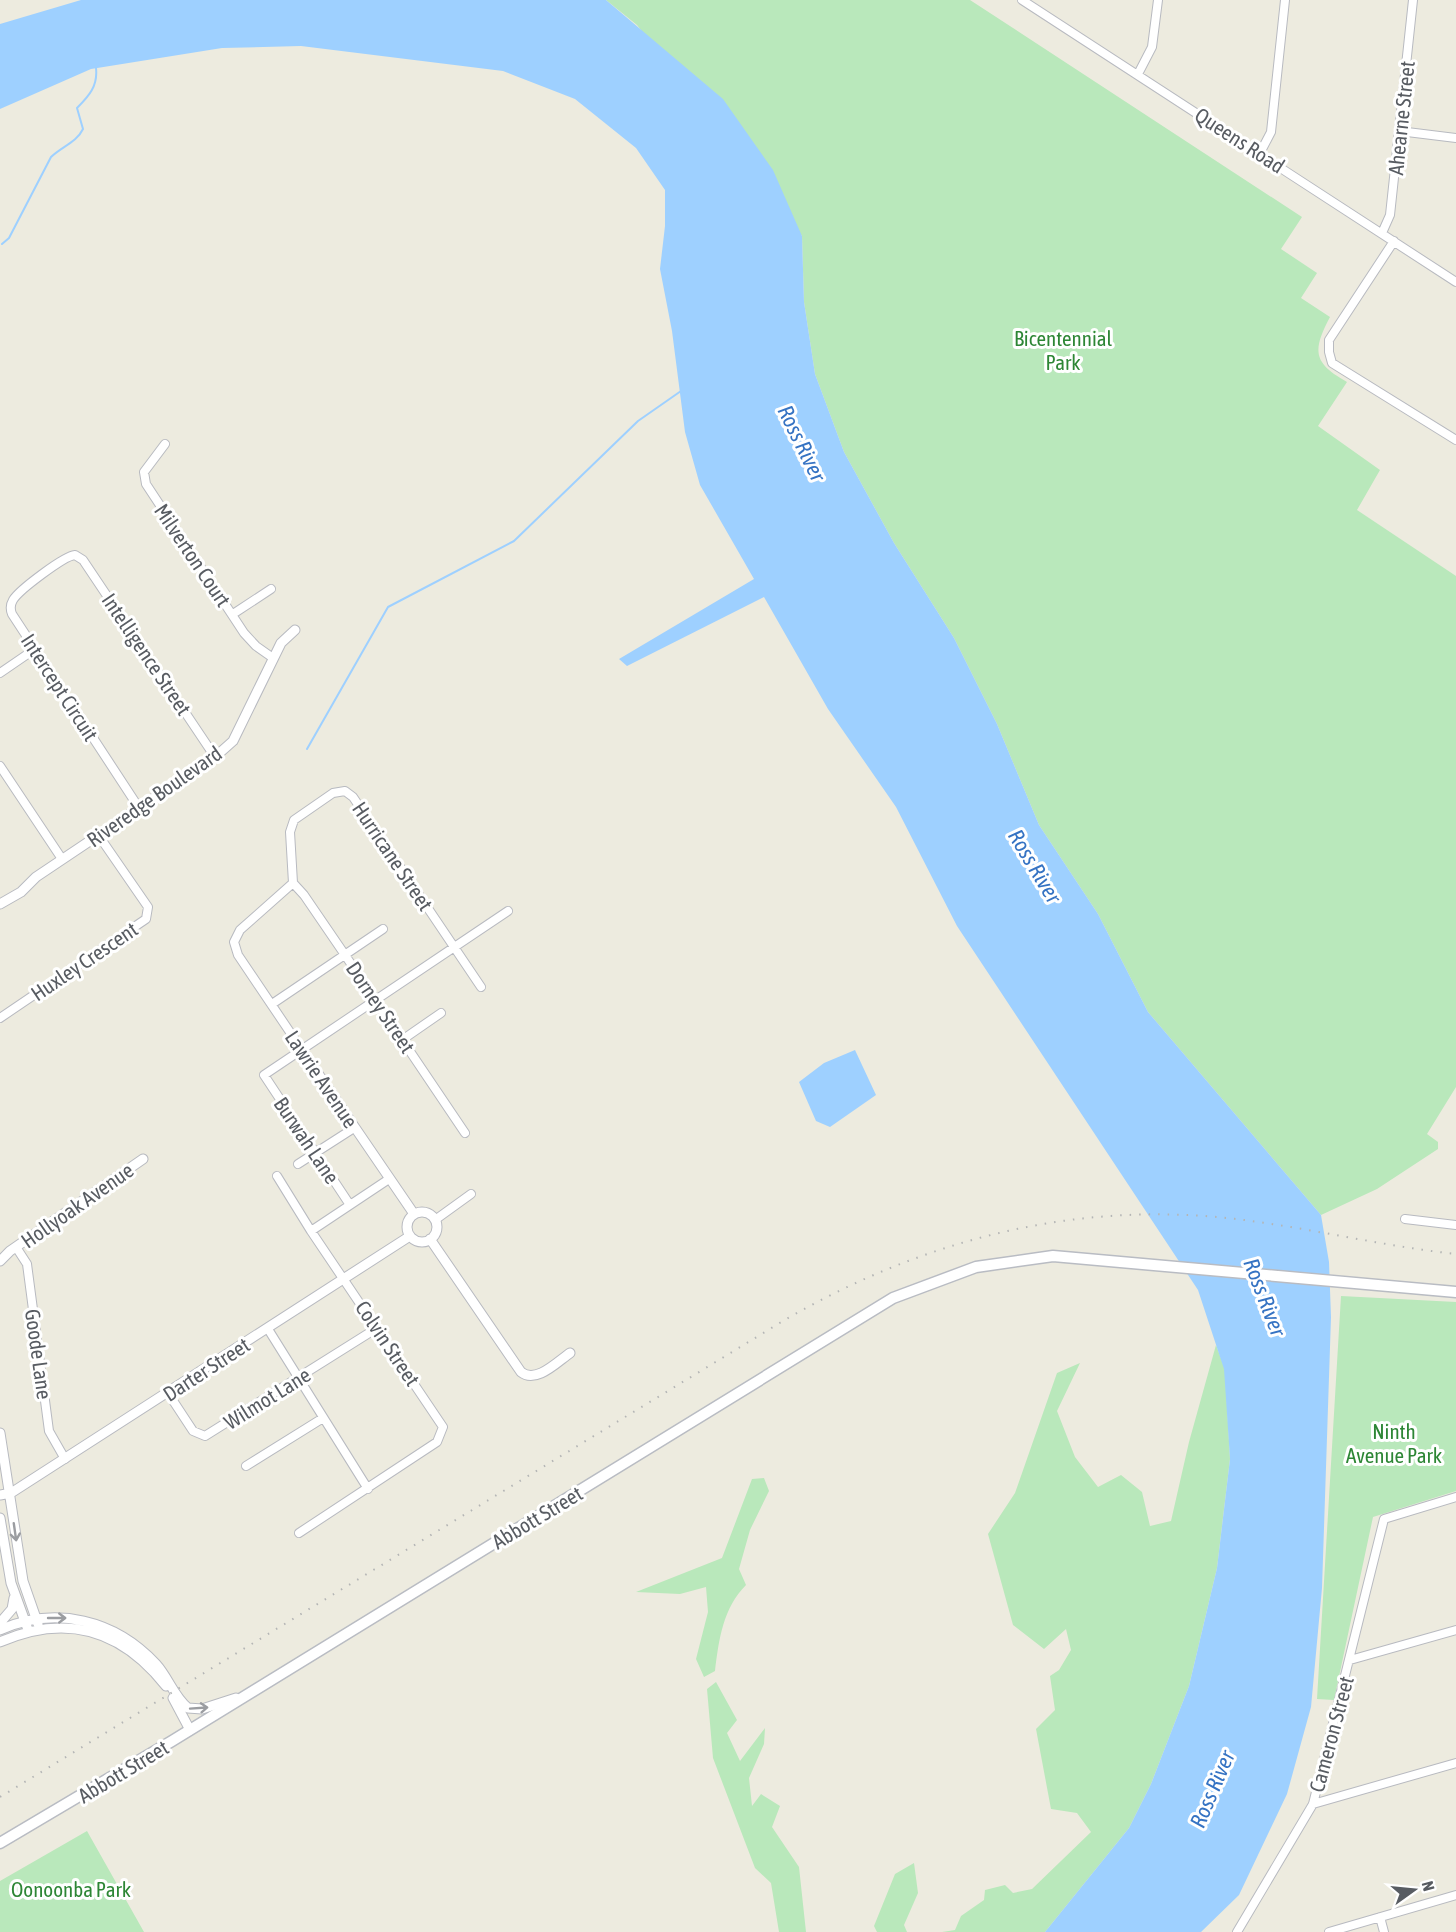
<svg xmlns="http://www.w3.org/2000/svg" width="1456" height="1932" font-family="'Asap Condensed',sans-serif">
<rect width="100%" height="100%" fill="#edebdf"/>
<path fill="#b9e8bb" d="M606 0H970L1302 217 1281 249 1317 273 1301 298 1330 317C1312 351 1313 363 1347 382L1318 426 1380 470 1357 510 1456 576V1087L1427 1134 1438 1142V1149L1377 1189 1321 1215 1148 1012 1098 914 1039 825 997 724 954 638 894 543 844 452 815 374 804 302 802 236 637 25Z
M1341 1296 1456 1302V1491L1373 1517 1334 1700 1317 1699Z
M1216 1345 1225 1369 1230 1459 1217 1568 1189 1686 1151 1784 1129 1828 1045 1932H942L955 1930 961 1916 984 1900 985 1890 1005 1885 1013 1893 1032 1889 1091 1832 1077 1813 1051 1809 1036 1729 1055 1710 1050 1676 1059 1670 1071 1650 1066 1629 1044 1649 1013 1625 988 1534 1015 1493 1057 1373 1080 1363 1057 1411 1075 1457 1098 1487 1121 1475 1142 1492 1150 1526 1171 1521 1189 1442Z
M764 1478 769 1491 750 1530 739 1569 746 1585C723 1608 719 1639 715 1671L704 1677 696 1659 708 1612 706 1587 680 1594 636 1592 722 1558 752 1479Z
M716 1682 737 1720 727 1733 740 1761 765 1728 764 1744 749 1778 752 1806 761 1794 780 1806 772 1827 799 1867 806 1932H779L771 1883 755 1868 713 1758 707 1689Z
M87 1831 144 1932H0V1881Z
M914 1863 918 1893 904 1925 907 1932H877L874 1926 895 1874Z"/>
<path fill="#9ed0ff" d="M81 0H606L723 99 773 170 802 236 804 302 815 374 844 452 894 543 954 638 997 724 1039 825 1098 914 1148 1012 1321 1215 1329 1262 1331 1317 1322 1588 1311 1707 1287 1794 1239 1895 1201 1932H1045L1129 1828 1151 1784 1189 1686 1217 1568 1230 1459 1224 1369 1198 1290 957 926 896 807 828 709 764 597 627 666 619 659 754 579 700 485 685 432 672 331 660 269 665 226V190L636 148 575 99 503 71 301 46 222 48 91 69 0 109V24Z
M855 1050 876 1095 830 1127 816 1121 799 1082 824 1063Z"/>
<g fill="none" stroke-linecap="round" stroke-linejoin="round">
<path stroke="#9ed0ff" stroke-width="2" d="M2 244 9 238 51 157C61 147 77 142 83 129L77 108C89 96 98 86 96 68
M307 749 388 607 514 541 638 421 681 391"/>
<defs>
<path id="minor" d="M1022 0 1456 282
M1138 74 1152 47 1158 0
M1399 131 1456 138
M1260 153 1271 132 1285 0
M1382 233 1390 215 1413 0
M1394 241 1329 340V352L1332 363 1456 440
M165 444 144 472 146 484 244 633 256 646 273 658
M233 614 271 589
M0 673 35 649
M0 766 62 859
M139 808 12 614C10 609 10 605 13 600 19 590 64 556 75 555L83 560 215 757
M293 883 304 895 345 955 465 1133
M272 1004 383 929
M0 1018 146 919 148 907 99 836
M402 1040 441 1013
M302 1050 238 955 234 942 240 930 293 883 290 832 294 820 333 793 345 791 353 797 481 987
M298 1164 354 1128
M277 1176 311 1231 443 1427 437 1442 299 1533
M350 1205 264 1075 508 911
M1405 1219 1456 1225
M435 1220 471 1194
M311 1231 389 1179
M16 1247 27 1264 49 1431 65 1459
M268 1329 368 1489
M168 1393 193 1431 205 1436 377 1328
M246 1466 323 1418
M1350 1660 1456 1630
M1313 1804 1456 1763
M1380 1917 1384 1932
M1237 1932 1313 1804 1384 1519 1456 1497
M1329 1932 1456 1895"/>
<path id="tertiary" d="M0 904 21 892 36 877 215 757 233 741 281 643 295 630
M302 1050 414 1214
M407 1227a15 15 0 1 1 30 0a15 15 0 1 1-30 0Z
M430 1239 521 1372C536 1384 557 1362 570 1353
M0 1261 10 1251 143 1159
M0 1433 23 1581 38 1624
M0 1495 11 1493 410 1236
M0 1518 11 1583 27 1627
M0 1623 12 1609 14 1598
M0 1630C56 1605 115 1620 156 1664 168 1677 174 1697 188 1708L202 1709 236 1698
M0 1642C66 1613 122 1630 166 1686
M173 1698 190 1730"/>
<path id="secondary" d="M0 1843 172 1741 893 1298 976 1267 1053 1256 1456 1292"/>
</defs>
<use href="#minor" stroke="#b8bac0" stroke-width="10"/>
<use href="#tertiary" stroke="#b8bac0" stroke-width="11"/>
<use href="#secondary" stroke="#b9bcc3" stroke-width="13"/>
<use href="#minor" stroke="#fff" stroke-width="8"/>
<use href="#tertiary" stroke="#fff" stroke-width="9"/>
<use href="#secondary" stroke="#fff" stroke-width="10"/>
<path stroke="#b4b5b5" stroke-width="2" stroke-dasharray="1.5 8" stroke-linecap="butt" d="M0 1797 783 1321C922 1240 1075 1200 1236 1219 1310 1228 1382 1246 1456 1254"/>
</g>
<defs><path id="oneway-shaft" d="M-6 0H5M1.5-3L5.5 0L1.5 3" fill="none" stroke-width="1.6" stroke-linecap="round" stroke-linejoin="round" transform="scale(1.5)"/></defs>
<g stroke="#9b9da1">
<use href="#oneway-shaft" transform="translate(15 1532) rotate(82)"/>
<use href="#oneway-shaft" transform="translate(57 1618)"/>
<use href="#oneway-shaft" transform="translate(199 1708) rotate(-4)"/>
</g>
<g text-anchor="middle" dominant-baseline="central" stroke-width="6" stroke-linejoin="round" paint-order="stroke">
<g font-size="21" fill="#585c62" stroke="#fff">
<text transform="translate(1401 118) rotate(-84)">Ahearne Street</text>
<text transform="translate(1240 140) rotate(33)">Queens Road</text>
<text transform="translate(193 555) rotate(56)">Milverton Court</text>
<text transform="translate(147 654) rotate(56)">Intelligence Street</text>
<text transform="translate(60 687) rotate(57)">Intercept Circuit</text>
<text transform="translate(154 796) rotate(-35)">Riveredge Boulevard</text>
<text transform="translate(393 856) rotate(56)">Hurricane Street</text>
<text transform="translate(84 961) rotate(-34)">Huxley Crescent</text>
<text transform="translate(381 1007) rotate(56)">Dorney Street</text>
<text transform="translate(322 1079) rotate(56)">Lawrie Avenue</text>
<text transform="translate(307 1140) rotate(56)">Burwah Lane</text>
<text transform="translate(77 1205) rotate(-35)">Hollyoak Avenue</text>
<text transform="translate(388 1343) rotate(56)">Colvin Street</text>
<text transform="translate(39 1354) rotate(82)">Goode Lane</text>
<text transform="translate(206 1369) rotate(-33)">Darter Street</text>
<text transform="translate(267 1398) rotate(-32)">Wilmot Lane</text>
<text transform="translate(537 1517) rotate(-31)">Abbott Street</text>
<text transform="translate(1331 1734) rotate(-75)">Cameron Street</text>
<text transform="translate(123 1771) rotate(-31)">Abbott Street</text>
</g>
<g font-size="21" fill="#2d8635" stroke="#fff">
<text x="1063" y="338">Bicentennial<tspan x="1063" dy="24">Park</tspan></text>
<text x="1394" y="1431">Ninth<tspan x="1394" dy="24">Avenue Park</tspan></text>
<text x="71" y="1889">Oonoonba Park</text>
</g>
<g font-size="22" font-style="italic" fill="#3573c3" stroke="#fff">
<text transform="translate(802 443) rotate(64)">Ross River</text>
<text transform="translate(1035 866) rotate(59)">Ross River</text>
<text transform="translate(1265 1297) rotate(69)">Ross River</text>
<text transform="translate(1212 1789) rotate(-67)">Ross River</text>
</g>
</g>
<g transform="translate(1414 1890) rotate(75)" stroke="#ffffff" stroke-width="4.5" paint-order="stroke">
<path d="M0-4.5L10 22L0 15L-10 22Z" fill="#585c62"/>
<text y="-9" font-size="16" font-weight="bold" text-anchor="middle" fill="#585c62">N</text>
</g>
</svg>
